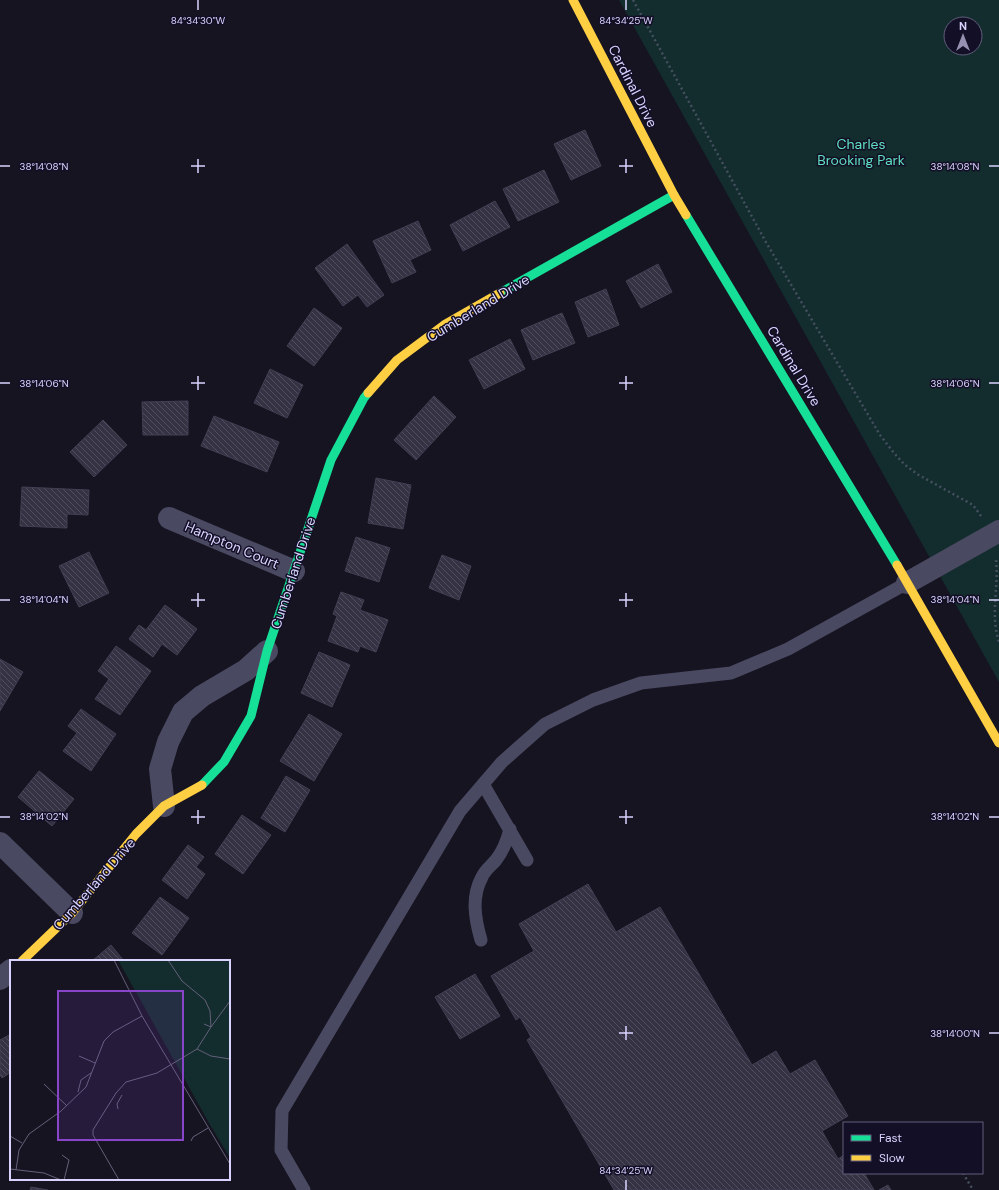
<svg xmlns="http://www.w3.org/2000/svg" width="999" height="1190" font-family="'DM Sans',sans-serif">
<defs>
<pattern id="building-back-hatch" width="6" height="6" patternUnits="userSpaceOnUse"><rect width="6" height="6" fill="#343243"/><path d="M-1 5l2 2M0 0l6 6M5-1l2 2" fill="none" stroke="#514f5f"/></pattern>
</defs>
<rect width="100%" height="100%" fill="#161421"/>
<path fill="#132c2d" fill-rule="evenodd" d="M619 0H999V682ZM951 24H975V48H951Z"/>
<path fill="url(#building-back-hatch)" stroke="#433f54" d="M585 130 601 166 571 180 554 144Z
M544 170 559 202 518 221 503 189Z
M495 201 510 227 463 251 450 225Z
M418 221 431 250 410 260 416 272 392 283 373 241Z
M347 244 384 295 367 307 358 295 343 306 315 268Z
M658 264 672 292 641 308 626 281Z
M606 289 619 325 588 337 575 302Z
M314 308 342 328 314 366 287 346Z
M562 313 575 343 533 360 521 330Z
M510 339 525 369 484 389 469 360Z
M270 369 303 385 287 418 254 403Z
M434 396 456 417 416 460 394 440Z
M188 401V435H143L142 402Z
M214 416 279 442 267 472 201 446Z
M103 420 127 445 94 477 70 452Z
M376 478 411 485 403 529 368 523Z
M22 487 89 490 88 515 67 514V528L20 526Z
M356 537 390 548 379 582 345 571Z
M89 552 109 593 79 607 59 566Z
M442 555 471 566 459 600 429 588Z
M341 592 364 600 360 610 388 620 376 652 360 646 358 652 328 641 337 616 333 614Z
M165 605 197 629 177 655 162 644 153 657 129 639 139 625 146 630Z
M116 646 151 671 120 715 95 699 109 679 98 671Z
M319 652 350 665 332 707 301 693Z
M0 659 23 672 0 711Z
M81 709 116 734 91 771 63 751 77 733 68 726Z
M309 714 342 734 314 781 280 761Z
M39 771 74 799 52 826 18 797Z
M286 776 310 790 285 832 261 818Z
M242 815 271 835 243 874 215 854Z
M188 845 204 857 196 867 205 874 187 899 162 880Z
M588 884 616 932 660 907 752 1065 776 1051 790 1074 815 1060 848 1116 822 1131 838 1159 844 1155V1173H864L874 1190H614L527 1040 531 1037 520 1017 516 1020 491 976 534 951 519 924Z
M160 897 189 918 162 955 132 933Z
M111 945 124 961H92Z
M475 974 500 1016 460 1039 435 997Z
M11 1034V1072L2 1078 0 1075V1040Z
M888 1185 891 1190H879Z
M31 1187 48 1190H30Z"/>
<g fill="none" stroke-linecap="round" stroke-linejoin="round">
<path stroke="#44505f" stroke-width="2.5" stroke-dasharray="2 3" stroke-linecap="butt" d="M633 0 767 244 880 435 894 453 905 465 917 474 973 505 981 516
M996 560C999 587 990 615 999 642
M963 1173 973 1190"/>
<path stroke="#4a4962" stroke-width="13" d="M483 784 527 860
M481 940C475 919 471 897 482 877 485 870 491 866 496 860 503 851 507 841 510 829
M304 1190 281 1150 282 1111 460 811 502 762 545 724 593 700 641 683 731 673 788 649 907 583"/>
<path stroke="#4a4962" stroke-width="22" d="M169 518 294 571
M907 583 999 531
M164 806 160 769 168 742 183 712 202 696 246 670 267 651
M0 843 72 913
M0 979 11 970"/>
<path stroke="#16e098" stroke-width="9" d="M686 215 897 565
M500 293 674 195
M202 785 224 762 251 716 267 651 331 460 364 398 368 393"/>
<path stroke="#ffcf43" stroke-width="9" d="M573 0 674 195 686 215
M368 393 397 360 444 325 500 293
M897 565 999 743
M22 961 72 913 136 834 164 806 202 785"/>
</g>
<path fill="none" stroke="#d9d4ff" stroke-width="1.5" d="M198 0V10M626 0V10M198 159V173M626 159V173M0 166H10M191 166H205M619 166H633M989 166H999M198 376V390M626 376V390M0 383H10M191 383H205M619 383H633M989 383H999M198 593V607M626 593V607M0 600H10M191 600H205M619 600H633M989 600H999M198 810V824M626 810V824M0 817H10M191 817H205M619 817H633M989 817H999M626 1026V1040M619 1033H633M989 1033H999M626 1180V1190"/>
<g text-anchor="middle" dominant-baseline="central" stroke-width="3" stroke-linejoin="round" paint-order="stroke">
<g font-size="14" fill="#d9d4ff" stroke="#130f26">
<text transform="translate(633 86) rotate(63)">Cardinal Drive</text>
<text transform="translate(478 308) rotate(-31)">Cumberland Drive</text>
<text transform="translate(794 366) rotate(59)">Cardinal Drive</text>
<text transform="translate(232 545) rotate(23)">Hampton Court</text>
<text transform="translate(293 573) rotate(-72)">Cumberland Drive</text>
<text transform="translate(94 884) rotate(-49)">Cumberland Drive</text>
</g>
<g font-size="14" fill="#5fe0c0" stroke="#130f26">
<text x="861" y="144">Charles<tspan x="861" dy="16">Brooking Park</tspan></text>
</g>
</g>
<g transform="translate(10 960)">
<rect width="220" height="220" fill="#161421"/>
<path d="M108 0H220V198L199 163Z" fill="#132c2d"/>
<path fill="none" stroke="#64617a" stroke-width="1" d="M104 0 132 56 220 204M194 64 201 67 220 41M187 89 201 96 220 99M69 96 85 103M34 124 57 146M68 132 71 120 81 113M108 149 107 144 112 135M0 176 12 183M181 181 183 177 198 168M52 195 59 200 54 220M0 209 34 213 51 220M6 210 9 190 19 174 51 151 76 127 94 81 103 72 132 56M109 220 83 175V170L106 133 116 122 147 113 187 89 201 67 200 51 195 40 172 21 158 0"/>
<path fill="#8945c9" fill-opacity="0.15" stroke="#8945c9" stroke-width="2" d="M48 31H173V180H48Z"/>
<rect width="220" height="220" fill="none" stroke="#d9d4ff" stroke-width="2"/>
</g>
<g font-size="10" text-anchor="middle" fill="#d9d4ff" stroke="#130f26" stroke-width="3" stroke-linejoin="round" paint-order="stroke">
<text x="198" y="24">84°34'30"W</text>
<text x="626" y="24">84°34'25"W</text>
<text x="44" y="170">38°14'08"N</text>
<text x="955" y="170">38°14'08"N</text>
<text x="44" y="387">38°14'06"N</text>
<text x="955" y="387">38°14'06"N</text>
<text x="44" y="603">38°14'04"N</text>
<text x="955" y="603">38°14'04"N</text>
<text x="44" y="820">38°14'02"N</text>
<text x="955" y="820">38°14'02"N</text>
<text x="955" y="1037">38°14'00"N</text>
<text x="626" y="1174">84°34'25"W</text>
</g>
<rect x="843" y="1122" width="140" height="52" fill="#130f26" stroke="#625e7d"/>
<rect x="851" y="1135" width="20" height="6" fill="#16e098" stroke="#625e7d"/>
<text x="879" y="1142" font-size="12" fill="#d9d4ff">Fast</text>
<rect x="851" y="1155" width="20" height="6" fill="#ffcf43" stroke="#625e7d"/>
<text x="879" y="1162" font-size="12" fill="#d9d4ff">Slow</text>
<g transform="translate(963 36)"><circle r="19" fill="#130f26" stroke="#625e7d"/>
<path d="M0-3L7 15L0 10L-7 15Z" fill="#9591b1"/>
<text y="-6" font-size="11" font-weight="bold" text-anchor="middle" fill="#d9d4ff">N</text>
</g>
</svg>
